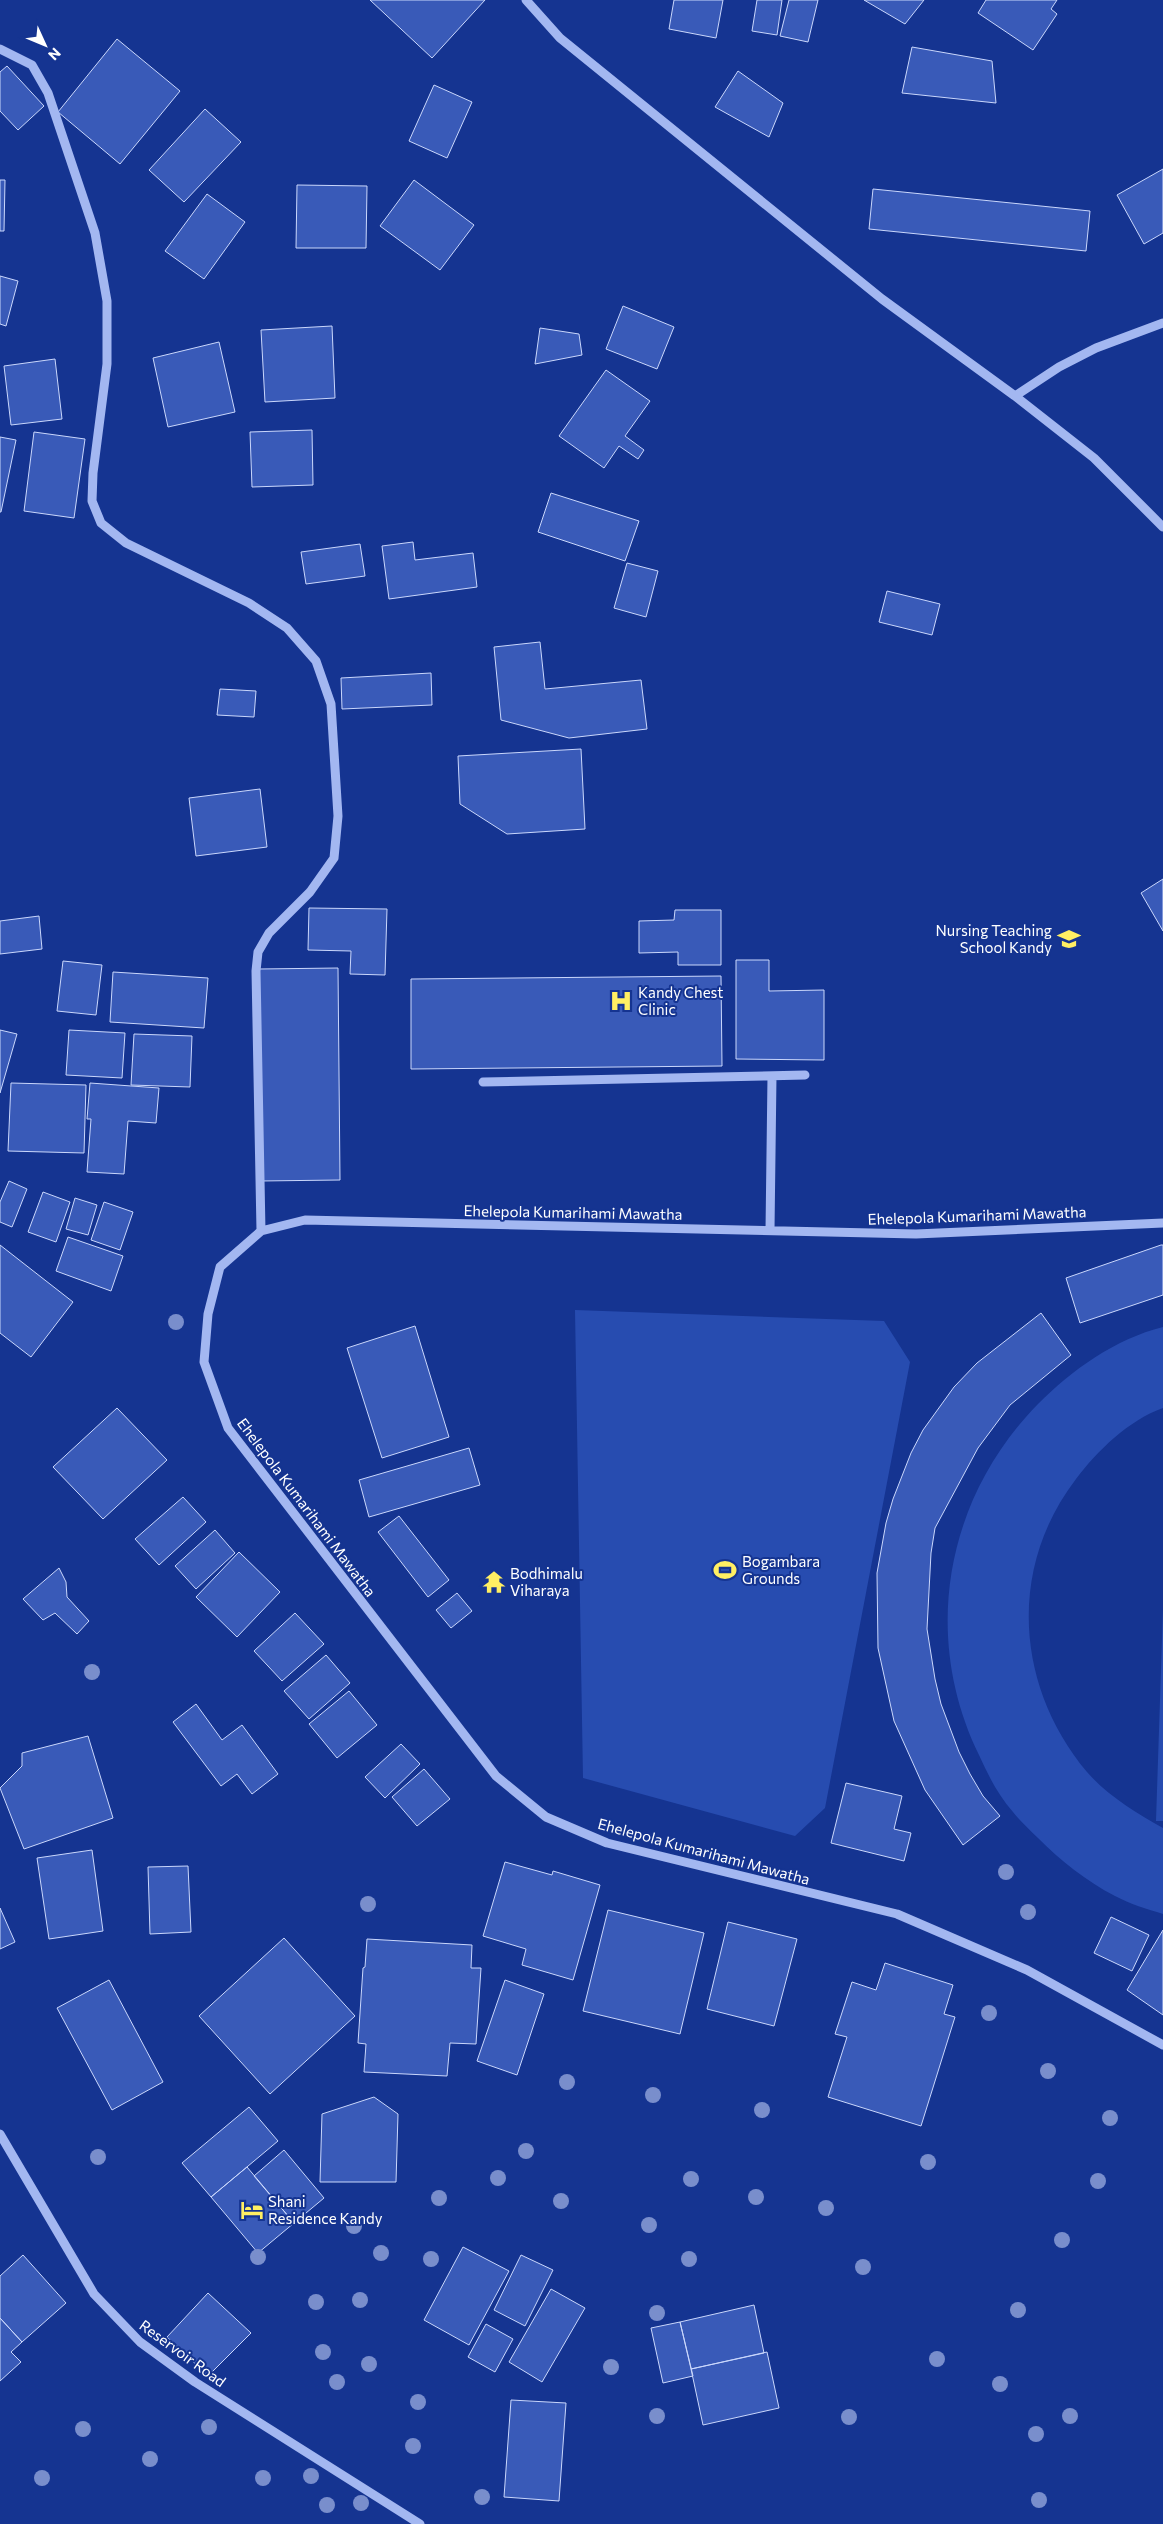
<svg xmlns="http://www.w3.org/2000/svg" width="1163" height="2524" font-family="Commissioner,sans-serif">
<rect width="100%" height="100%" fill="#153491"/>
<path fill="#274cb0" d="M575 1310 884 1321 910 1362 825 1808 795 1836 583 1778Z
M1163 1327V1408C1129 1420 1097 1451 1076 1479 1007 1569 1016 1687 1087 1772 1107 1795 1136 1813 1163 1828V1914C1147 1909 1130 1904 1115 1896 1086 1881 1061 1861 1038 1838 1029 1829 1020 1821 1013 1812 998 1795 988 1775 979 1755 921 1636 945 1499 1038 1404 1072 1370 1115 1339 1163 1327Z
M1163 1609V1821H1156Z"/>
<path fill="#395ab8" stroke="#cad7fc" d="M370 0H485L432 58Z
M674 0H723L716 38 669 29Z
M757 0H782L777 35 752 31Z
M789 0H818L808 42 780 36Z
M864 0H924L905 24Z
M986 0H1057L1051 9 1057 14 1033 50 978 13Z
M117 39 180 91 120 164 58 112Z
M912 47 992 61 996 103 902 93Z
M7 66 44 106 18 130 0 111V72Z
M738 71 783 103 769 137 715 107Z
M434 85 472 102 447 158 409 141Z
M205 109 241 142 184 202 149 170Z
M1163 169V233L1144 244 1117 195Z
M0 180H5L4 231H0Z
M414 180 474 225 440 270 380 226Z
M297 185 367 186 366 248H296Z
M873 189 1090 211 1086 251 869 229Z
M207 194 245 222 204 279 165 251Z
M0 276 18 281 6 326 0 324Z
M623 306 674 327 657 369 606 349Z
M332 326 335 398 265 402 261 330Z
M540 328 579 334 582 355 535 364Z
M219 342 235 412 168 427 153 358Z
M55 359 62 419 11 425 4 366Z
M606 370 650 401 625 436 644 450 638 459 619 446 604 468 559 436Z
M312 430 313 485 252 487 250 432Z
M34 432 85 439 74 518 24 511Z
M0 437 16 440 1 512H0Z
M551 493 639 521 625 561 538 532Z
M413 542 415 560 473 553 477 587 389 599 382 546Z
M360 544 365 576 306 584 301 552Z
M627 563 658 571 646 617 614 608Z
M887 591 940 604 932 635 879 622Z
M540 642 545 689 641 680 647 729 569 738 501 720 494 647Z
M431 673 432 705 342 709 341 678Z
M220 689 256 691 254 717 217 715Z
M581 749 585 829 507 834 460 804 458 756Z
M260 789 267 847 196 856 189 798Z
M1163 879V931L1141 893Z
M309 908 387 909 385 975 350 974 351 951 308 950Z
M675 910H721V965H678V952L639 953V921L674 920Z
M39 916 42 949 0 954V921Z
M736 960H769V991L824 990V1060L736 1059Z
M63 961 102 965 96 1015 57 1011Z
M338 968 340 1180 260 1181 259 969Z
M113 972 208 978 204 1028 110 1022Z
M721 976 722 1066 411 1069V979Z
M0 1030 17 1034 0 1093Z
M69 1030 125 1033 122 1078 66 1075Z
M134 1034 192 1036 190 1087 131 1085Z
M11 1083 86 1085 84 1153 8 1151Z
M90 1083 159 1088 156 1123 128 1121 124 1174 87 1172 91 1119H87Z
M9 1181 27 1189 12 1227 0 1222V1202Z
M43 1192 70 1202 56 1242 28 1232Z
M75 1198 97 1205 88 1235 66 1229Z
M104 1202 133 1212 120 1250 91 1240Z
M68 1237 123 1256 111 1291 56 1271Z
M0 1245 73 1302 31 1357 0 1333Z
M1161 1245H1163V1295L1080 1323 1066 1278Z
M1041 1313 1071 1355 1010 1405 978 1448 935 1528 931 1553 927 1629 935 1679 941 1704 959 1752 970 1774 983 1796 1000 1816 963 1845 925 1790 894 1721 878 1648 877 1573 886 1523 893 1499 911 1453 923 1430 954 1387 977 1363Z
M415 1326 449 1437 382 1458 347 1348Z
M117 1408 167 1460 103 1519 53 1467Z
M469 1448 480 1485 369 1517 359 1480Z
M183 1497 206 1522 159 1565 135 1539Z
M399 1516 449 1580 428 1597 378 1532Z
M215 1530 235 1553 196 1589 175 1566Z
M239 1552 280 1592 237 1637 196 1597Z
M59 1568 66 1582 67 1597 89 1621 77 1634 55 1613 43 1620 23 1599Z
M457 1593 472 1611 451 1628 436 1610Z
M295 1613 324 1644 282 1681 254 1651Z
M326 1655 350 1683 309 1719 284 1691Z
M349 1691 377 1725 337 1758 309 1724Z
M196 1704 222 1740 242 1725 278 1774 252 1794 237 1774 221 1786 173 1722Z
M88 1736 113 1818 24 1849 0 1788 22 1766V1753Z
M401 1744 420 1764 385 1798 365 1777Z
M424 1769 450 1799 417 1826 392 1797Z
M846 1783 902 1796 894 1829 911 1833 904 1861 831 1843Z
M92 1850 103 1931 49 1939 37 1858Z
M505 1862 552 1875 553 1871 600 1885 573 1980 522 1965 526 1949 483 1936Z
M188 1866 191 1932 150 1934 148 1867Z
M0 1908 15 1942 0 1949Z
M608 1910 704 1933 680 2034 583 2011Z
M1111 1917 1149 1935 1132 1971 1094 1953Z
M728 1922 797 1939 774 2026 707 2009Z
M1163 1930V2015L1127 1990Z
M284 1938 355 2016 270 2094 199 2016Z
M367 1939 472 1945 471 1968H481L476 2044 450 2043 447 2076 364 2072 366 2044 358 2043 363 1968 365 1967Z
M885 1963 953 1985 944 2014 955 2017 921 2126 828 2097 847 2037 835 2034 852 1982 876 1990Z
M109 1980 163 2082 112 2110 57 2008Z
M505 1980 544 1994 517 2075 477 2061Z
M374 2097 398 2114 396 2182H320L322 2114Z
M249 2107 278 2141 211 2197 182 2163Z
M284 2150 324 2198 294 2223 254 2176Z
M247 2167 294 2223 258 2253 211 2197Z
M463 2247 509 2271 469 2345 424 2320Z
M23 2255 66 2303 22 2342 0 2318V2276Z
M521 2255 553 2270 525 2326 494 2310Z
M551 2289 585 2308 542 2382 509 2362Z
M208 2293 251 2333 208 2376 167 2337Z
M754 2305 764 2353 691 2369 680 2322Z
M0 2318 22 2342 11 2352 21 2362 0 2381Z
M680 2322 693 2376 663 2383 651 2328Z
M486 2324 513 2339 495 2372 468 2357Z
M767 2352 779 2408 703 2425 691 2369Z
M511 2400 566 2403 559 2501 504 2497Z"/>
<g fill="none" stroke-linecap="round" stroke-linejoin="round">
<path stroke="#a3b7f1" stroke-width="9" d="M526 0 560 38 882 299 1015 396 1094 458 1163 527
M0 49 32 65 48 93 95 233 107 301V364L93 473 92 501 101 523 126 543 249 603 287 628 316 661 331 704 338 816 334 858 310 892 269 933 258 952 256 971 261 1231
M1015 396 1059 367 1096 348 1163 323
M483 1082 805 1075
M1163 1223 916 1234 305 1220 261 1231 220 1267 208 1314 204 1362 228 1428 496 1776 546 1817 607 1843 897 1914 1027 1970 1163 2045
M770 1230 772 1076
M0 2134 94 2294 140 2342 195 2382 420 2524"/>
</g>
<g fill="#798ecc">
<circle cx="176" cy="1322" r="8"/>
<circle cx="92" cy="1672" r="8"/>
<circle cx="1006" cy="1872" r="8"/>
<circle cx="368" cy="1904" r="8"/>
<circle cx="1028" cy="1912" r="8"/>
<circle cx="989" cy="2013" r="8"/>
<circle cx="1048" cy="2071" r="8"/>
<circle cx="567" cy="2082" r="8"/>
<circle cx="653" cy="2095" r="8"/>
<circle cx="762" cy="2110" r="8"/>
<circle cx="1110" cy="2118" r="8"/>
<circle cx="526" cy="2151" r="8"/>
<circle cx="98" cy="2157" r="8"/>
<circle cx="928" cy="2162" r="8"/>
<circle cx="498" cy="2178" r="8"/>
<circle cx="691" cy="2179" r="8"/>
<circle cx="1098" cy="2181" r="8"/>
<circle cx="756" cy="2197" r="8"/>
<circle cx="439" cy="2198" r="8"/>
<circle cx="561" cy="2201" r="8"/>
<circle cx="826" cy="2208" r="8"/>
<circle cx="649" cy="2225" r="8"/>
<circle cx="354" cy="2226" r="8"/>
<circle cx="1062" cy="2240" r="8"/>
<circle cx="381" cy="2253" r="8"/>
<circle cx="258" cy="2257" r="8"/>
<circle cx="431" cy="2259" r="8"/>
<circle cx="689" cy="2259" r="8"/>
<circle cx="863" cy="2267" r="8"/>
<circle cx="360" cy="2300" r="8"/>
<circle cx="316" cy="2302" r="8"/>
<circle cx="1018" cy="2310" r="8"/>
<circle cx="657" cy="2313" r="8"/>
<circle cx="323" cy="2352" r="8"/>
<circle cx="937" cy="2359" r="8"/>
<circle cx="369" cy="2364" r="8"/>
<circle cx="611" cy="2367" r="8"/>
<circle cx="337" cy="2382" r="8"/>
<circle cx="1000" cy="2384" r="8"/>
<circle cx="418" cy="2402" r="8"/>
<circle cx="657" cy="2416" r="8"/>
<circle cx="1070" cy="2416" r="8"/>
<circle cx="849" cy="2417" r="8"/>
<circle cx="209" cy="2427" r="8"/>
<circle cx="83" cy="2429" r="8"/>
<circle cx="1036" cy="2434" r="8"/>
<circle cx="413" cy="2446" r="8"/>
<circle cx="150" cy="2459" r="8"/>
<circle cx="311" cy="2476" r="8"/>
<circle cx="42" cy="2478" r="8"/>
<circle cx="263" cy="2478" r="8"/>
<circle cx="482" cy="2497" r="8"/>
<circle cx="1039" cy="2500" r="8"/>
<circle cx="361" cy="2503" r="8"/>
<circle cx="327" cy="2505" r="8"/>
</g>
<defs>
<symbol id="university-bare" viewBox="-9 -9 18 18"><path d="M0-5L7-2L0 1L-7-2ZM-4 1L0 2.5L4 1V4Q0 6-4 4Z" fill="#ffef63" stroke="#153491" stroke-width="2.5" paint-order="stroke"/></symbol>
<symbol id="hospital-bare" viewBox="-9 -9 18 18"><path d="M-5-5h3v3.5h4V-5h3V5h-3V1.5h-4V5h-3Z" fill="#ffef63" stroke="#153491" stroke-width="2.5" paint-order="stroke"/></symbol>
<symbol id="stadium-bare" viewBox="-9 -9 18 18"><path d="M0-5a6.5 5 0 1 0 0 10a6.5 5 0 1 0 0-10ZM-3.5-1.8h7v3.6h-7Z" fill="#ffef63" stroke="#153491" stroke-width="2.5" paint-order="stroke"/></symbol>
<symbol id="temple-bare" viewBox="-9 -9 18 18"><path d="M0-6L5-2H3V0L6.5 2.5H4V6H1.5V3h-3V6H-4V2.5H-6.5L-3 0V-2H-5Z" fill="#ffef63" stroke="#153491" stroke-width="2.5" paint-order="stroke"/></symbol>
<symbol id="hotel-bare" viewBox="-9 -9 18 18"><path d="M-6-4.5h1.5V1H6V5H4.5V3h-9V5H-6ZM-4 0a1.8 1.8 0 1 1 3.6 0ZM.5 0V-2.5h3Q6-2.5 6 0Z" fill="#ffef63" stroke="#153491" stroke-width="2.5" paint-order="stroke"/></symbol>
</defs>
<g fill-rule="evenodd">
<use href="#university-bare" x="1053" y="923" width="32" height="32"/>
<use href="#hospital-bare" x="605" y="985" width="32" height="32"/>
<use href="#stadium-bare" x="709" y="1554" width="32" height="32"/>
<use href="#temple-bare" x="478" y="1566" width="32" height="32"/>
<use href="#hotel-bare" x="236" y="2194" width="32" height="32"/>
</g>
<g text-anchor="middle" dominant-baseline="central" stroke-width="4" stroke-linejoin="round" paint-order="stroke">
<g font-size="15" fill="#fff" stroke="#153491" text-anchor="start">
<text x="1052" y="930" text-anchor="end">Nursing Teaching<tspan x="1052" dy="17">School Kandy</tspan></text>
<text x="638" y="992">Kandy Chest<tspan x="638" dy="17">Clinic</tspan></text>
<text x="742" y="1561">Bogambara<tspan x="742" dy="17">Grounds</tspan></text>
<text x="510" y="1573">Bodhimalu<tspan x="510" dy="17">Viharaya</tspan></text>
<text x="268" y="2201">Shani<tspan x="268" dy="17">Residence Kandy</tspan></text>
</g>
<g font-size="15" fill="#fff" stroke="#153491">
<text transform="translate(573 1212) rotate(1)">Ehelepola Kumarihami Mawatha</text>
<text transform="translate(977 1215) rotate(-2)">Ehelepola Kumarihami Mawatha</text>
<text transform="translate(307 1507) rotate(53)">Ehelepola Kumarihami Mawatha</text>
<text transform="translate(704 1851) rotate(15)">Ehelepola Kumarihami Mawatha</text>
<text transform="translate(183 2353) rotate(36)">Reservoir Road</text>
</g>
</g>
<g transform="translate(45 45) rotate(134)" stroke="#153491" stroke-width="4" paint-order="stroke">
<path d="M0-4L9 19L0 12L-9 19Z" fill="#ffffff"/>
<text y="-8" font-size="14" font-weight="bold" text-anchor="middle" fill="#ffffff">N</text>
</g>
</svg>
